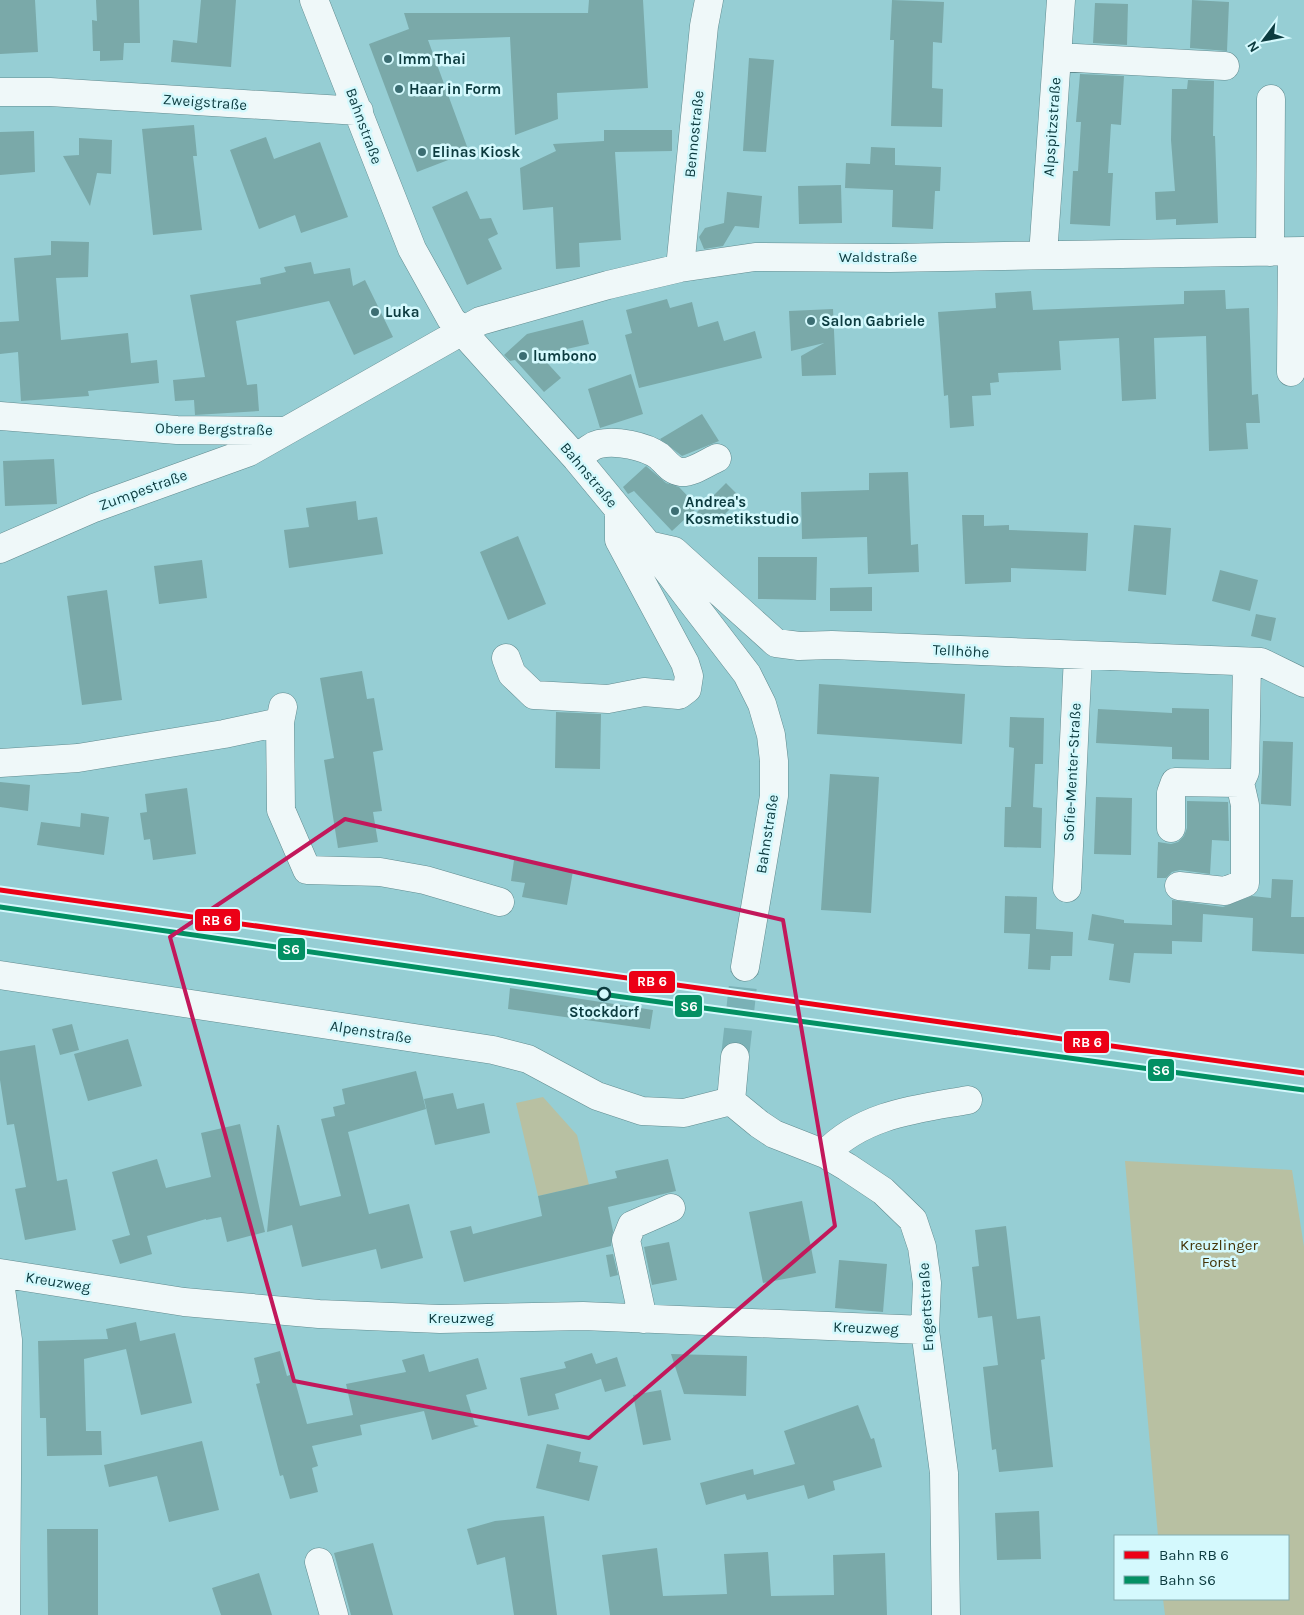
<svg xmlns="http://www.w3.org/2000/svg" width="1304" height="1615" font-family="Karla,sans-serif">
<rect width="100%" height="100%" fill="#96ced4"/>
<path fill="#b8c0a2" d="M543 1097 577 1135 589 1185 538 1196 516 1103Z
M1125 1161 1292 1170 1304 1247V1615H1165L1163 1599H1288V1536H1158Z"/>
<path fill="#7aa9a9" d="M0 0H35L38 52 0 54Z
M96 0H139L140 43H124L123 60 100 61V51H93L92 20 97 21Z
M201 0H236L231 67 171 62 173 40 197 43Z
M589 0H643L648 88 557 93 558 119 515 135 510 37 428 40 469 152 417 172 369 44 409 29 404 13H588Z
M892 0 944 2 942 43 933 42 932 88 943 89 942 127 891 126 894 40H890Z
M1192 0 1229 2 1227 51 1190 48Z
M1095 3 1128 4 1127 45 1093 43Z
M749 58 774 60 766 152 743 151Z
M1080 74 1124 76 1121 125 1111 124 1108 173H1113L1110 226 1070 224 1073 171H1078L1081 122H1076Z
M1188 80 1214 81 1213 136H1215L1218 223 1176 225V219L1156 220 1155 192 1175 191 1171 140 1172 89H1187Z
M194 125 197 156H193L202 230 153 235 142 129Z
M604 130H672V151L615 152 621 240 579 243 580 267 556 269 553 207 523 210 520 168 556 151 553 144 604 141Z
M34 131 35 172 0 175V132Z
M266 137 274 159 320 142 348 217 301 233 295 215 259 229 230 150Z
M79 138 112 140 111 174 97 173 90 206 63 156 79 155Z
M871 147 895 148V165L941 167 940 191H935L933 229 892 227 893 190 845 188 846 163 870 164Z
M841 185 842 223 799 224 798 186Z
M467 191 480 219 491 218 498 234 488 239 502 269 467 285 432 207Z
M727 192 762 196 759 228 735 226 723 246 704 249 699 237 705 228 724 223Z
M51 241 89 242 88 277 56 278 61 340 128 333 131 363 157 360 159 383 88 391 89 396 21 401 18 352 0 354V322L19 321 14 258 51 255Z
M311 262 314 274 350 268 353 286 365 280 393 337 354 355 329 301 236 321 247 385 257 384 259 411 195 415 194 400 175 401 173 380 205 377 190 295 261 284 260 278 286 272 284 267Z
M1225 290 1226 309 1249 308 1252 395 1258 394 1260 423H1246L1248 449 1209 451 1206 336 1154 338 1156 399 1122 401 1119 338 1059 341 1061 370 998 373 999 382 990 383 991 395 972 396 974 426 950 428 948 395 944 396 938 312 996 308 995 293 1031 291 1033 310 1184 304V291Z
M667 299 670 308 692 302 698 327 718 321 724 341 755 331 762 358 639 388 625 335 632 333 626 310Z
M833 309 836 375 802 376 801 356 824 343 791 351 789 311Z
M583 320 589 344 540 355 561 378 544 392 515 360 510 361 504 355 527 334Z
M631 374 643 414 600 428 588 389Z
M702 414 719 441 682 456 660 439Z
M54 459 57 504 5 506 3 461Z
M646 466 666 483 679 487 698 507 672 531 634 491 628 494 623 487Z
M908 472 911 545 918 544 919 572 868 574 867 537 802 539 801 492 869 490V473Z
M726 483 741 498 712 527 697 512Z
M356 501 358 520 377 517 383 554 289 568 284 530 309 527 306 508Z
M962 515H984V526L1009 525V530L1088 533 1086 571 1011 568V582L965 584Z
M1134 525 1171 528 1166 595 1128 591Z
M518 536 546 604 508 620 480 552Z
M758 557H817L816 600 758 599Z
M202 560 207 598 159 604 154 566Z
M1220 570 1258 580 1250 611 1212 601Z
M872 587V611H830V588Z
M107 590 122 700 82 705 67 596Z
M1256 614 1276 618 1271 641 1251 636Z
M362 671 367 699 374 698 383 750 373 752 382 811 373 812 378 842 338 848 324 760 334 758 320 678Z
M819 684 965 694 962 744 817 734Z
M1172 708 1209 709V760L1172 759V747L1096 743 1098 709 1172 713Z
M556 712 601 714 600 769 555 768Z
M1010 717 1044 718 1043 764H1035L1033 807 1042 808 1041 848 1004 847 1005 807H1011L1014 748 1009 747Z
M1263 741 1293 742 1291 806 1261 804Z
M830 774 879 777 871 913 821 910Z
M0 782 30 785 28 811 0 807Z
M187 788 196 854 153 860 150 839 144 840 140 813 147 812 145 794Z
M1096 797 1132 798 1131 855 1094 854Z
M1187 801 1228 802 1229 841 1212 840 1210 874 1180 870 1172 872 1166 878H1157L1158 842 1171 844 1178 842 1184 836 1187 828Z
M81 813 109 817 104 855 37 845 41 822 80 827Z
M514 860 573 871 567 905 522 897 525 883 511 881Z
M1272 879 1293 880 1291 917H1304V954L1252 951 1253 918 1203 914 1202 942 1172 941V954L1134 953 1130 983 1109 980 1114 944 1088 940 1092 914 1124 920V923L1172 925V900L1223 907 1252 896 1271 898Z
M1005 896 1037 897 1036 929 1073 932 1072 956H1051L1050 970 1028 969 1030 934 1004 933Z
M510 988 653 1010 650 1029 508 1009Z
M72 1024 79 1050 60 1055 52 1029Z
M128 1039 142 1086 88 1101 74 1054Z
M35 1045 57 1181 67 1179 76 1230 25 1240 15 1189 26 1187 14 1124 7 1125 0 1080V1051Z
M416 1071 426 1109 348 1132 369 1214 409 1204 423 1258 381 1269 376 1249 302 1267 292 1225 267 1232 277 1125H279L300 1206 341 1196 321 1119 335 1116 333 1107 345 1104 342 1089Z
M453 1093 457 1109 484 1103 490 1133 435 1145 424 1099Z
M240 1124 265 1232 227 1242 221 1217 206 1220V1219L147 1236 152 1254 120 1264 112 1240 130 1235 112 1172 157 1159 166 1188 211 1177 201 1133Z
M668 1159 676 1191 608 1207 613 1231 611 1246 464 1282 450 1231 471 1226 473 1234 542 1216 538 1196 617 1178 615 1171Z
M802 1201 816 1273 763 1283 749 1212Z
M1006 1226 1017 1319 1040 1316 1045 1359 1041 1360 1053 1467 999 1472 996 1449 992 1450 983 1367 998 1365 992 1316 978 1318 972 1267 979 1266 975 1230Z
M669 1242 677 1280 652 1285 644 1247Z
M613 1254 618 1275 610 1277 606 1255Z
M839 1260 887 1264 883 1312 835 1308Z
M136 1322 140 1341 175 1333 192 1403 141 1415 126 1349 84 1359 86 1431H101L102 1455 47 1456 46 1418H40L38 1341 108 1339 106 1329Z
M280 1351 287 1376 293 1374 307 1424 353 1415 346 1384 406 1372 402 1360 424 1354 429 1372 478 1358 487 1389 466 1395 475 1425 479 1426 432 1440 424 1411 360 1425 362 1435 312 1446 318 1466 312 1468 318 1492 290 1499 283 1475 280 1476 256 1384 260 1383 254 1358Z
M592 1353 596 1364 617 1357 626 1386 605 1392 601 1379 555 1394 559 1409 528 1416 520 1378 566 1368 564 1362Z
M671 1354 747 1356 746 1396 684 1394Z
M661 1390 671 1440 643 1445 633 1395Z
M858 1405 871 1439 874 1438 882 1467 833 1481 835 1490 808 1499 804 1485 747 1500 745 1494 706 1505 700 1483 753 1469 754 1475 795 1464 784 1431Z
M202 1441 219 1510 169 1522 157 1476 109 1487 104 1465Z
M547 1444 581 1452 579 1462 598 1466 589 1501 536 1488Z
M1039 1511 1041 1559 997 1560 995 1513Z
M544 1516 557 1615H514L505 1557 477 1565 467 1529 495 1521Z
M47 1529H98V1615H48Z
M373 1543 393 1615H351L334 1553Z
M657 1548 663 1596 727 1594 724 1554 768 1552 771 1596 834 1595 833 1555 885 1553 887 1615H610L602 1555Z
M259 1573 272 1615H221L212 1588Z"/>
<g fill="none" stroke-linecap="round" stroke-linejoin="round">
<path stroke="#7ab1b6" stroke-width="28" stroke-dasharray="28 14" stroke-linecap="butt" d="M735 1057 745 967"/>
<defs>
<path id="minor" d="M314 0 412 249 451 319 577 459 648 545 747 674 762 704 771 735 774 761V796L745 967
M1057 57 1225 66
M0 92H50L359 111
M1270 252 1271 99
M1043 255 1061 0
M680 268 704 26 709 0
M1291 372 1292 252
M0 416 177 430 283 431
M577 459C583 454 590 446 599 444 616 440 645 446 659 456 666 462 671 471 681 472 692 473 706 463 717 458
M652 546 674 551 776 643 799 646 832 645 1261 662 1304 683
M0 549 94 508 249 452 480 321 608 285 680 268 755 257 890 258 1304 251
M506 658 512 674 534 695 608 699 644 692 679 695 687 689 689 676 685 663 619 540V511
M283 707 280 722 281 810 307 870 380 872 425 880 500 902
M0 763 78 758 224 734 280 722
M1171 828V793L1175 782 1240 783 1245 772 1247 662
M1179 886 1225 891 1245 883V805L1240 783
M1067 888 1078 656
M0 975 493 1050 528 1059 597 1096 642 1111 684 1113 731 1101
M731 1101 759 1124 774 1134 825 1154 847 1167 883 1191 913 1220 922 1247 927 1283 925 1330 944 1473 946 1615
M731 1101 735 1057
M825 1154C863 1114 917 1109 968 1100
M0 1273 184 1302 319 1314 440 1319 583 1316 925 1330
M0 1282 8 1340 6 1615
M643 1319 626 1240 632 1225 671 1208
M319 1562 334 1615"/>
</defs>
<use href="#minor" stroke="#618b8f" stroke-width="29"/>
<use href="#minor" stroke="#eff8f9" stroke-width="28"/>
<defs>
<path id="rail-1" d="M0 890 1304 1073"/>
<path id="rail-2" d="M0 907 623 997 1304 1090"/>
</defs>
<use href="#rail-1" stroke="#d4f9fd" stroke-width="9"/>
<use href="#rail-2" stroke="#d4f9fd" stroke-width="9"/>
<use href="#rail-1" stroke="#ec0016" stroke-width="5"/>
<use href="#rail-2" stroke="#039063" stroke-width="5"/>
</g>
<path fill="none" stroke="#c2185b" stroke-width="4" stroke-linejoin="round" d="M345 819 783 920 835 1226 589 1438 294 1381 170 937Z"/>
<g fill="#3c6e73" stroke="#d4f9fd" stroke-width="2">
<circle cx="388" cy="59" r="5"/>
<circle cx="399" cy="89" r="5"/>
<circle cx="422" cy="152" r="5"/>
<circle cx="375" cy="312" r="5"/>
<circle cx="811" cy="321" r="5"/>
<circle cx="523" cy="356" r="5"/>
<circle cx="675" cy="511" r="5"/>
</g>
<circle fill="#d4f9fd" stroke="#0c3b3f" stroke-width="2.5" cx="604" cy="994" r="6"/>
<g text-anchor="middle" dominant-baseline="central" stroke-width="5" stroke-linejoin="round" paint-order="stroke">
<g font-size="15" font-weight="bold" fill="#0c3b3f" stroke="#d4f9fd" text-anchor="start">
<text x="398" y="59">Imm Thai</text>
<text x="409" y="89">Haar in Form</text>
<text x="432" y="152">Elinas Kiosk</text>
<text x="385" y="312">Luka</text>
<text x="821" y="321">Salon Gabriele</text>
<text x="533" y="356">lumbono</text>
<text x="685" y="502">Andrea's<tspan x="685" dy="17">Kosmetikstudio</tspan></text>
</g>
<g font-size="15" fill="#0c3b3f" stroke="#d4f9fd">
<text transform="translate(205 102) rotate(4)">Zweigstraße</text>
<text transform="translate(364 126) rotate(70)">Bahnstraße</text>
<text transform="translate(1052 127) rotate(-86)">Alpspitzstraße</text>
<text transform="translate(694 134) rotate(-84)">Bennostraße</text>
<text x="878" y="257">Waldstraße</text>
<text transform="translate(214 429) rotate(1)">Obere Bergstraße</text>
<text transform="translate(589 475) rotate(50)">Bahnstraße</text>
<text transform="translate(143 490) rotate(-20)">Zumpestraße</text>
<text transform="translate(961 651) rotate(3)">Tellhöhe</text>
<text transform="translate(1072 772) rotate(-87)">Sofie-Menter-Straße</text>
<text transform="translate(767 834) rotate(-81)">Bahnstraße</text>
<text transform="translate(371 1032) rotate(9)">Alpenstraße</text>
<text transform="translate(58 1282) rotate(9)">Kreuzweg</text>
<text transform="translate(926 1307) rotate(-93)">Engertstraße</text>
<text x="461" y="1318">Kreuzweg</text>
<text transform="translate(866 1328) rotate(2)">Kreuzweg</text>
</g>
<g font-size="15" font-weight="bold" fill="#0c3b3f" stroke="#d4f9fd">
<text x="604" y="1012">Stockdorf</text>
</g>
<g font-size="15" fill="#433206" stroke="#d4f9fd">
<text x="1219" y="1245">Kreuzlinger<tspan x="1219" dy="17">Forst</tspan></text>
</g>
</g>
<g stroke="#d4f9fd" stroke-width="2">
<rect x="194" y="908" width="47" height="24" rx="5" fill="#ec0016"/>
<rect x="277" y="937" width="29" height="24" rx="5" fill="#039063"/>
<rect x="628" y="970" width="48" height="24" rx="5" fill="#ec0016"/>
<rect x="674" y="994" width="29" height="24" rx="5" fill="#039063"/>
<rect x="1063" y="1030" width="47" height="24" rx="5" fill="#ec0016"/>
<rect x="1147" y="1058" width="28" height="24" rx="5" fill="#039063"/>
</g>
<g font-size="14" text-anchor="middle" font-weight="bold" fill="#fff">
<text x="217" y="925">RB 6</text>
<text x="291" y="954">S6</text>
<text x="652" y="986">RB 6</text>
<text x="689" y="1011">S6</text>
<text x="1087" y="1047">RB 6</text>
<text x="1161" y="1075">S6</text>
</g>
<rect x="1114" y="1535" width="175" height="65" fill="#d4f9fd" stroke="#84adb1"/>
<rect x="1124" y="1551" width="25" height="8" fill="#ec0016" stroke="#84adb1"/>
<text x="1159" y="1560" font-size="15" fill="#0c3b3f">Bahn RB 6</text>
<rect x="1124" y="1576" width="25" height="8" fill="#039063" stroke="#84adb1"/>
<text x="1159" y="1585" font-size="15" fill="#0c3b3f">Bahn S6</text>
<g transform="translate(1264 40) rotate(238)" stroke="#d4f9fd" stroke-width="4" paint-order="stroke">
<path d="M0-4L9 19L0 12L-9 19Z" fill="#0c3b3f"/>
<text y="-8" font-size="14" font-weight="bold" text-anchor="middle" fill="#0c3b3f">N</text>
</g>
</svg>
